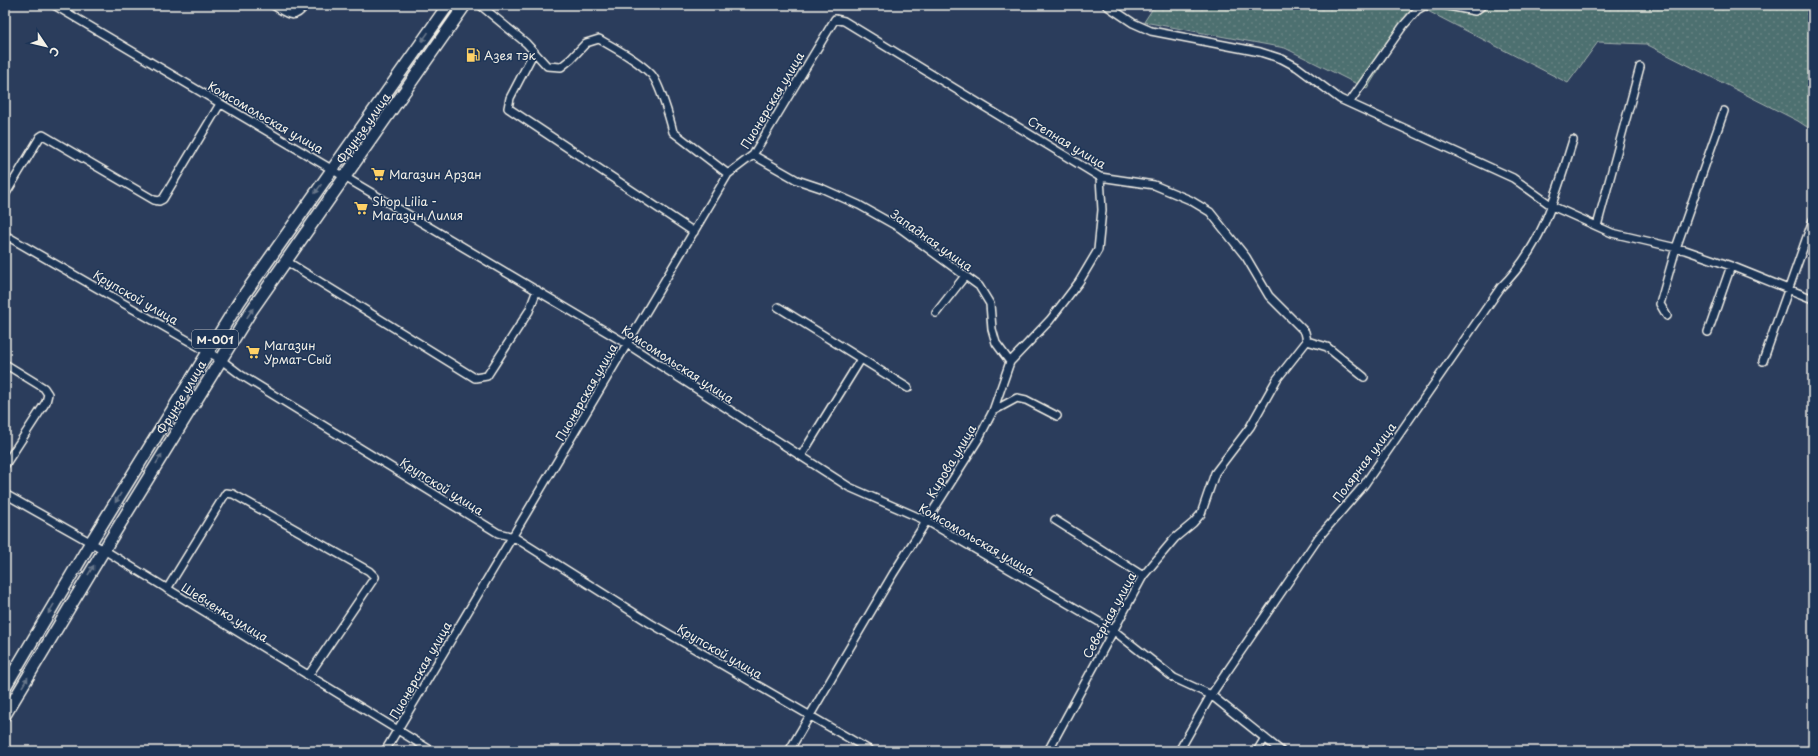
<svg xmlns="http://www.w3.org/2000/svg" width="1818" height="756" font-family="'Playpen Sans',sans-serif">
<defs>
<pattern id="grass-dots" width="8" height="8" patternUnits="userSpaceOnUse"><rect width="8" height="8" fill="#4e6f6f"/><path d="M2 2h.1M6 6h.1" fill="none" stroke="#688484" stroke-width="1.8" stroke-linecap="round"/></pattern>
</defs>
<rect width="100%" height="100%" fill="#2b3d5c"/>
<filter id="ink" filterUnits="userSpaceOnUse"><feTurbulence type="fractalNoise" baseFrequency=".025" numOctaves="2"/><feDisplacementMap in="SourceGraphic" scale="8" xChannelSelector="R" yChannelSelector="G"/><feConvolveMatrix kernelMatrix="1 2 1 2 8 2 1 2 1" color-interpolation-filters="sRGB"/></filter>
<g filter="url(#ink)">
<path fill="url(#grass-dots)" stroke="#a1b0ac" d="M1155 5H1813V131L1798 121 1646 44 1598 42 1568 83 1418 6 1367 89 1285 48 1144 22Z"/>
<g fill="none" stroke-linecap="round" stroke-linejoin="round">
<defs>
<path id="street" d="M54 5 627 344 849 487 927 521 1113 630 1174 678 1211 695 1281 751
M273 5C286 13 294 22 305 5
M480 5 526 43 547 66 561 67 571 59 586 43 599 39C616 49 636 59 651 74 659 82 670 119 673 132L728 174
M1106 5 1133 23 1151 31 1260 52 1282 59 1297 67 1340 99 1513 178 1552 206 1612 233 1685 250 1731 266 1813 299
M1443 5 1475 11 1483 5
M534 52 510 98 508 108 694 232
M1349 103 1403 26 1417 10 1424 6 1437 5
M753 155 797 180 821 188 859 205 900 228 979 286 990 304 992 329 996 343 1010 362
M5 195 40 137 43 135 154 200 159 201 163 199 220 104
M1597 226 1640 67
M5 235 220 359 241 375 498 533 514 537 650 623 871 751
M286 261 475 378 487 376 529 311 537 290
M778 307 908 388
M936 313 965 276
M1667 316 1660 304 1676 248 1724 111
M1708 332 1731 266
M1307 341 1327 347 1364 377
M1763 361 1813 220
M5 364 44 388 48 394 46 402 5 465
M993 411 1017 398 1026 400 1057 416
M801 456 861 359
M5 494 104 550 432 751
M1055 520 1143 576
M167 589 226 493 233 494 369 571 375 577 308 676
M385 751 728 174 753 155 835 19 844 21 1100 177 1154 185 1190 200 1210 212 1246 257 1269 296 1305 332 1307 341
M789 751 893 574 979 438 993 411 1010 362 1050 320 1079 282 1098 250 1102 210 1100 177
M1048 751 1143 576 1175 538 1193 523 1201 514 1215 473 1250 427 1277 379 1307 341
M1179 751 1211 695 1319 537 1364 485 1501 287C1543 246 1556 194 1573 140
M1257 751 1265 738"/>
<path id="primary" d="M5 687 91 542 239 302 448 5
M5 715 104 550 251 311 465 5"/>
</defs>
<use href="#street" stroke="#f4f1e8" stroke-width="10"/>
<use href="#primary" stroke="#f4f1e8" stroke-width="14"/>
<use href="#street" stroke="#1d3557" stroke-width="7"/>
<use href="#primary" stroke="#1d3557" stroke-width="11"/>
</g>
<defs><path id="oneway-solid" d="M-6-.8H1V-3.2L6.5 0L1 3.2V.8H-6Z"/></defs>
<g fill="#68778a">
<use href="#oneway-solid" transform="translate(425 37) rotate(125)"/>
<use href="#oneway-solid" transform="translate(318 189) rotate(125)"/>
<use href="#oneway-solid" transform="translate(250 313) rotate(-57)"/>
<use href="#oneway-solid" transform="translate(159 459) rotate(-59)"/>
<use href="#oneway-solid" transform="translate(118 498) rotate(121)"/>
<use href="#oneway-solid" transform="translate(91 570) rotate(-59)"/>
<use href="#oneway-solid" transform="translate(51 609) rotate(121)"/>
<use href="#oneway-solid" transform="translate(25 682) rotate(-59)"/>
</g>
</g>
<defs>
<symbol id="fuel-bare" viewBox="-9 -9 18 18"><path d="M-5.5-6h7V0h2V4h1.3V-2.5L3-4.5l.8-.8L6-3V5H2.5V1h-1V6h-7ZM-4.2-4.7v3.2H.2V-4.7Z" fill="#ffd166" stroke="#1d3557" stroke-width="2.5" paint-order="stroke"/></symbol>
<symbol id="supermarket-bare" viewBox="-9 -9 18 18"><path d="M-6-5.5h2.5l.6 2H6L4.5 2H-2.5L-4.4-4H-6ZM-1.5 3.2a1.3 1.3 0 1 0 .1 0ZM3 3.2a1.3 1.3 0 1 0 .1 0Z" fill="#ffd166" stroke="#1d3557" stroke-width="2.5" paint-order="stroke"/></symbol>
</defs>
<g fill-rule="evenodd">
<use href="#fuel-bare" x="463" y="45" width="20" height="20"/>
<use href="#supermarket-bare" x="368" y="164" width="20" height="20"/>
<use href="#supermarket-bare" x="351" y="198" width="20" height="20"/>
<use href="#supermarket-bare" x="243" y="342" width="20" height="20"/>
</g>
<g text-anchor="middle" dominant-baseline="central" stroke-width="3" stroke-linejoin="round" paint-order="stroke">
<rect fill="#1d3557" stroke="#b4b9bc" stroke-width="1" x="192" y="330" width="46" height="18" rx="3"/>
<g font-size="11" font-weight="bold" fill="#f4f1e8">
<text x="215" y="339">M-001</text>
</g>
<g font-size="12" fill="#f4f1e8" stroke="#1d3557" text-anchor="start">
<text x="484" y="55">Азея тэк</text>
<text x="389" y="174">Магазин Арзан</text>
<text x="372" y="201">Shop Lilia -<tspan x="372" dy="14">Магазин Лилия</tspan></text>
<text x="264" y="345">Магазин<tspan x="264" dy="14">Урмат-Сый</tspan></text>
</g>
<g font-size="12" fill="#f4f1e8" stroke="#1d3557">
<text transform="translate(772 100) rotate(-59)">Пионерская улица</text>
<text transform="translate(266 117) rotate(30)">Комсомольская улица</text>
<text transform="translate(363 128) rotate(-55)">Фрунзе улица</text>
<text transform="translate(1067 142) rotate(31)">Степная улица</text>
<text transform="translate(932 240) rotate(35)">Западная улица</text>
<text transform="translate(136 297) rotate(30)">Крупской улица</text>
<text transform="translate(678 364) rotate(33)">Комсомольская улица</text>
<text transform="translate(586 392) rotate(-60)">Пионерская улица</text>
<text transform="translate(181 397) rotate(-59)">Фрунзе улица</text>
<text transform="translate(951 461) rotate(-59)">Кирова улица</text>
<text transform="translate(1364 462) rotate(-53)">Полярная улица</text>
<text transform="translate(442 486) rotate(32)">Крупской улица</text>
<text transform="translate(977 539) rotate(30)">Комсомольская улица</text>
<text transform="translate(225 612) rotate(32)">Шевченко улица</text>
<text transform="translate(1109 615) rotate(-61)">Северная улица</text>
<text transform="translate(720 651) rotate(30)">Крупской улица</text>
<text transform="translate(420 670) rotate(-60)">Пионерская улица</text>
</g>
</g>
<rect width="1818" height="756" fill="none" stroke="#1d3557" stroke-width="20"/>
<rect x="10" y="10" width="1798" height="736" fill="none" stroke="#f4f1e8" stroke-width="1.5" filter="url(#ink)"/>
<g transform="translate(46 46) rotate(125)" stroke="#1d3557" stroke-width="3" paint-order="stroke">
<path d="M0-3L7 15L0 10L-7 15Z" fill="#f4f1e8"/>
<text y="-6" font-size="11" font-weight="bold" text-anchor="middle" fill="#f4f1e8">С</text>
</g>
</svg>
